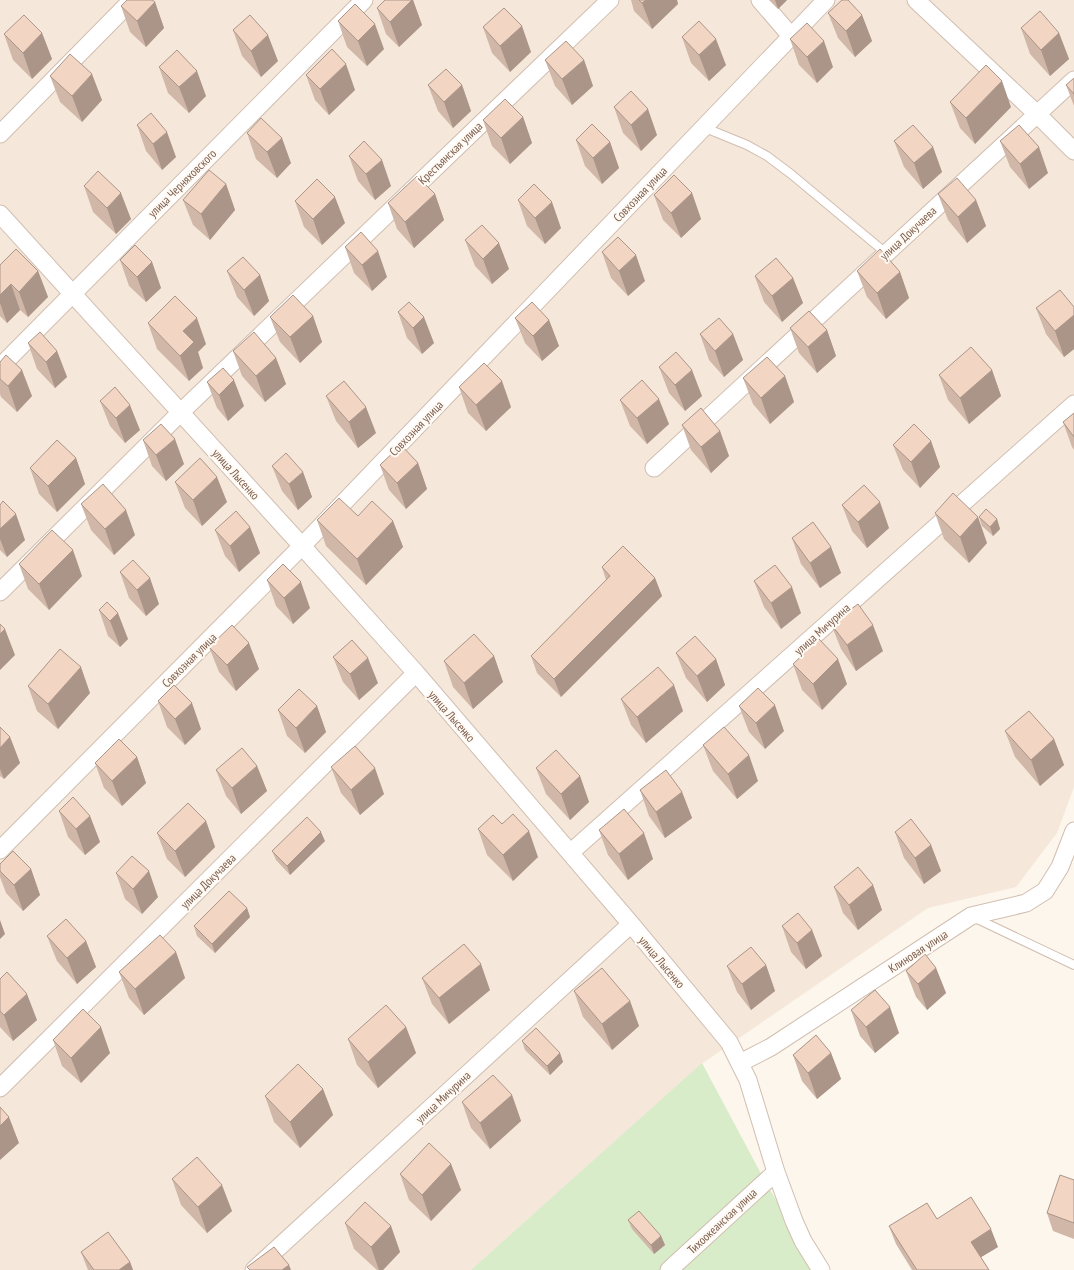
<svg xmlns="http://www.w3.org/2000/svg" width="1074" height="1270" font-family="'PT Sans Narrow',sans-serif">
<rect width="100%" height="100%" fill="#fdf6ec"/>
<path fill="#f5e8da" d="M0 0H1074V787L1057 833 1016 887 928 908 703 1063 471 1270H0Z"/>
<path fill="#d8ecc9" d="M702 1063 766 1183 818 1270H471Z"/>
<g fill="none" stroke-linecap="round" stroke-linejoin="round">
<defs>
<path id="service" d="M703 127 747 145 767 156 791 174 886 253
M973 917 1074 965"/>
<path id="minor" d="M760 0 791 36
M916 0 1037 114 1074 151
M0 134 132 0
M0 214 302 546 416 673 631 924 729 1042 748 1080 776 1172 794 1221 803 1241 821 1270
M0 367 364 0
M654 468 1074 80
M0 592 181 412 610 0
M0 850 302 546 826 0
M570 853 1074 404
M740 1063 771 1047 971 916 1026 903 1045 891 1060 867 1074 831
M0 1088 416 673
M254 1270 631 924
M669 1270 776 1172"/>
</defs>
<use href="#service" stroke="#d1beb0" stroke-width="10"/>
<use href="#minor" stroke="#d1beb0" stroke-width="19"/>
<use href="#service" stroke="#fff" stroke-width="8"/>
<use href="#minor" stroke="#fff" stroke-width="17"/>
</g>
<path fill="#d1b7a8" d="M385 0H413L422 25 399 47 386 34 377 8Z
M631 0H677L678 4 652 29 634 11Z
M769 0H787L778 9Z
M155 2 164 28 146 47 130 32 121 6Z
M828 13 862 15 872 41 855 57 838 38Z
M338 21 384 49 367 66 347 47Z
M483 27 531 52 510 72 492 53Z
M1021 28 1059 33 1069 59 1050 76 1030 54Z
M233 30 278 61 261 77 242 56Z
M42 33 52 59 32 79 13 60 4 34Z
M682 37 726 65 709 81 691 63Z
M790 39 833 67 817 83 799 65Z
M545 60H584L593 86 572 105 555 86Z
M159 67 206 96 189 113 168 93Z
M306 75 355 90 329 115 315 100Z
M50 76 102 100 82 122 60 102Z
M1074 78V106L1066 85Z
M428 85H462L471 111 453 128 438 111Z
M950 102 1011 107 975 144 960 128Z
M614 107 657 135 641 151 623 133Z
M523 117 532 143 510 164 492 146 483 120Z
M137 125 176 157 162 170 146 151Z
M247 133 291 163 277 178 256 159Z
M576 140 610 142 619 168 602 184 585 166Z
M894 141 933 147 942 172 923 189 904 167Z
M1000 141 1048 173 1029 189 1010 167Z
M349 156 391 186 375 200 358 181Z
M226 184 235 210 210 240 193 225 183 200Z
M84 186 131 219 116 234 93 212Z
M692 193 701 219 681 238 663 220 654 195Z
M435 194 444 220 414 248 397 229 388 203Z
M938 194 976 200 986 226 967 243 948 220Z
M518 200 561 228 545 244 527 226Z
M295 201 345 223 322 245 304 227Z
M465 240 509 269 492 284 475 266Z
M345 247 387 277 372 291 354 273Z
M602 252 645 281 628 296 611 278Z
M120 260 152 262 161 288 146 302 129 286Z
M0 265 38 271 48 297 28 317 20 310 7 323 0 316Z
M227 271 260 275 269 301 254 316 237 297Z
M857 271 900 272 909 298 886 319 867 297Z
M755 277 793 278 803 303 782 322 764 302Z
M1074 307V349L1064 357 1046 334 1036 308Z
M398 312 434 343 422 354 407 338Z
M313 316 322 342 300 363 280 342 270 317Z
M515 318 549 320 559 346 542 361 525 343Z
M148 323 206 344 198 352 203 368 189 381 157 349Z
M790 328 827 330 836 356 817 373 799 353Z
M700 334H733L743 360 724 377 709 360Z
M28 343 57 351 67 377 55 388 37 369Z
M233 351 276 358 286 384 265 402 242 376Z
M0 362 32 396 17 412 1 397 0 394Z
M659 367 702 396 685 411 669 393Z
M992 370 1001 396 969 424 948 400 939 375Z
M785 376 794 402 770 424 753 404 743 378Z
M207 382 244 406 228 421 217 408Z
M459 387 511 407 486 431 468 413Z
M326 396 376 433 358 448 336 421Z
M620 400 669 424 647 444 630 426Z
M100 401 140 430 125 443 110 426Z
M1074 413V450L1072 447 1063 422Z
M682 425 720 431 729 456 711 473 691 450Z
M143 440 184 464 166 481 152 466Z
M931 441 940 467 920 488 903 470 893 445Z
M76 458 85 484 57 512 39 494 30 468Z
M418 463 427 489 406 509 389 490 380 465Z
M272 466 303 472 312 497 298 510 282 491Z
M175 482 227 502 202 526 185 508Z
M81 504 135 535 114 555 91 530Z
M0 505 25 540 7 557 0 550Z
M842 505 889 528 867 548 852 531Z
M935 513 987 543 969 563 944 539Z
M358 516 393 521 403 547 366 585 326 546 317 520Z
M979 517 997 519 1000 529 993 536 982 526Z
M250 527 260 553 239 572 225 556 215 530Z
M792 538 831 547 841 573 820 588 801 564Z
M19 564 82 576 49 610 28 589Z
M602 567 655 578 662 596 561 697 537 673 531 656 606 580Z
M120 572 159 604 146 616 129 598Z
M267 580 310 608 293 624 276 606Z
M754 581 801 613 781 629 764 607Z
M107 602 128 639 120 647 108 636 99 610Z
M831 624 883 651 856 671 841 649Z
M209 647 259 669 236 691 219 672Z
M676 653 716 659 725 685 707 702 686 678Z
M494 656 503 682 473 709 453 687 444 661Z
M333 657 378 683 359 700 343 682Z
M793 664 847 684 822 710 802 690Z
M28 686 90 693 58 729 37 711Z
M621 699 683 711 646 743 631 725Z
M158 701 201 729 185 745 167 727Z
M317 706 326 732 305 753 287 736 278 710Z
M739 706 784 731 765 749 749 732Z
M0 727 10 737 20 763 4 779 0 776Z
M1005 731 1054 739 1064 765 1040 786 1015 757Z
M703 745 758 781 737 799 713 771Z
M137 757 146 783 122 806 104 788 95 763Z
M257 766 267 791 241 814 226 796 216 770Z
M331 767 384 794 360 815 341 793Z
M536 768 580 776 589 802 570 820 546 794Z
M640 790 682 792 692 818 665 838 649 816Z
M59 811 90 816 100 842 85 855 68 837Z
M206 821 215 847 185 877 167 859 157 833Z
M502 824 538 857 513 881 487 855 478 829Z
M599 830 653 859 628 880 608 855Z
M895 832 931 845 941 871 924 884 904 858Z
M325 841 290 875 276 860 272 851Z
M0 864 31 869 40 895 23 911 6 893 0 877Z
M116 873 158 897 142 914 125 899Z
M873 885 882 910 858 930 843 913 834 887Z
M247 908 250 917 215 953 197 936 194 926Z
M782 926 812 930 822 956 806 969 791 952Z
M47 936 86 941 96 967 77 984 57 961Z
M176 952 185 978 144 1015 129 998 119 972Z
M766 965 775 991 751 1010 737 992 727 966Z
M936 968 946 993 927 1010 916 997 906 971Z
M422 978 490 990 449 1024 432 1004Z
M0 979 37 1020 13 1041 0 1027Z
M574 991 630 1001 639 1026 612 1050 583 1017Z
M851 1010 899 1033 875 1053 860 1036Z
M406 1027 416 1053 378 1088 357 1065 348 1039Z
M53 1040 110 1053 81 1083 62 1066Z
M522 1041 560 1053 563 1062 550 1075 525 1050Z
M831 1053 841 1079 817 1099 802 1081 793 1055Z
M323 1089 333 1115 300 1148 274 1122 265 1096Z
M512 1095 521 1121 490 1149 471 1128 462 1102Z
M451 1164 461 1190 431 1221 409 1200 400 1174Z
M172 1179 232 1211 207 1233 181 1205Z
M1074 1180V1239L1053 1231 1047 1213Z
M937 1219 998 1247 981 1257 989 1270H912L896 1244 889 1226Z
M628 1220 661 1236 665 1245 654 1254 632 1229Z
M345 1223 391 1226 400 1252 383 1270H377L354 1249Z
M81 1252 130 1262 133 1270H88Z"/>
<path fill="#aa9588" d="M412 0H413L422 25 399 47 390 22Z
M646 0H677L678 4 652 29 642 3Z
M775 0H787L778 9Z
M155 2 164 28 146 47 137 21Z
M862 15 872 41 855 57 846 31Z
M375 24 384 49 367 66 358 41Z
M522 26 531 52 510 72 500 46Z
M42 33 52 59 32 79 23 53Z
M1059 33 1069 59 1050 76 1041 50Z
M268 35 278 61 261 77 251 51Z
M716 39 726 65 709 81 699 55Z
M824 41 833 67 817 83 807 57Z
M584 60 593 86 572 105 562 79Z
M346 64 355 90 329 115 320 89Z
M197 71 206 96 189 113 179 87Z
M92 74 102 100 82 122 72 96Z
M1002 81 1011 107 975 144 966 118Z
M462 85 471 111 453 128 444 102Z
M648 109 657 135 641 151 631 125Z
M523 117 532 143 510 164 501 138Z
M167 132 176 157 162 170 153 144Z
M282 138 291 163 277 178 267 152Z
M610 142 619 168 602 184 593 158Z
M933 147 942 172 923 189 914 163Z
M1039 147 1048 173 1029 189 1020 164Z
M382 160 391 186 375 200 366 174Z
M226 184 235 210 210 240 201 214Z
M121 193 131 219 116 234 107 208Z
M692 193 701 219 681 238 671 213Z
M435 194 444 220 414 248 405 222Z
M335 197 345 223 322 245 313 219Z
M976 200 986 226 967 243 958 217Z
M552 202 561 228 545 244 535 218Z
M499 243 509 269 492 284 483 259Z
M378 251 387 277 372 291 362 265Z
M636 255 645 281 628 296 619 271Z
M152 262 161 288 146 302 137 277Z
M38 271 48 297 28 317 19 292Z
M900 272 909 298 886 319 877 293Z
M260 275 269 301 254 316 244 290Z
M793 278 803 303 782 322 772 296Z
M11 284 20 310 7 323 0 303V295Z
M1074 315V349L1064 357 1055 331Z
M313 316 322 342 300 363 290 337Z
M424 317 434 343 422 354 413 328Z
M197 318 206 344 198 352 203 368 189 381 180 356 183 331Z
M549 320 559 346 542 361 533 336Z
M827 330 836 356 817 373 808 347Z
M733 334 743 360 724 377 715 351Z
M57 351 67 377 55 388 46 362Z
M276 358 286 384 265 402 256 376Z
M22 370 32 396 17 412 8 386Z
M692 370 702 396 685 411 675 385Z
M992 370 1001 396 969 424 960 398Z
M785 376 794 402 770 424 761 398Z
M234 380 244 406 228 421 219 395Z
M502 381 511 407 486 431 476 405Z
M659 399 669 424 647 444 637 418Z
M130 405 140 430 125 443 116 418Z
M366 407 376 433 358 448 349 422Z
M720 431 729 456 711 473 701 447Z
M175 439 184 464 166 481 156 455Z
M931 441 940 467 920 488 911 462Z
M76 458 85 484 57 512 48 486Z
M418 463 427 489 406 509 397 483Z
M303 472 312 497 298 510 289 484Z
M217 477 227 502 202 526 193 500Z
M880 502 889 528 867 548 858 522Z
M126 510 135 535 114 555 105 529Z
M16 514 25 540 7 557 0 539V529Z
M978 517 987 543 969 563 960 537Z
M997 519 1000 529 993 536 990 527Z
M393 521 403 547 366 585 357 559Z
M250 527 260 553 239 572 230 546Z
M831 547 841 573 820 588 810 563Z
M73 550 82 576 49 610 39 584Z
M150 578 159 604 146 616 137 590Z
M655 578 662 596 561 697 554 679Z
M301 582 310 608 293 624 284 598Z
M792 587 801 613 781 629 771 603Z
M118 613 128 639 120 647 110 621Z
M873 625 883 651 856 671 847 645Z
M5 629 15 655 0 670V634Z
M249 643 259 669 236 691 227 665Z
M494 656 503 682 473 709 464 683Z
M368 658 378 683 359 700 350 674Z
M716 659 725 685 707 702 697 676Z
M838 659 847 684 822 710 813 684Z
M81 667 90 693 58 729 48 704Z
M674 685 683 711 646 743 637 717Z
M192 703 201 729 185 745 175 719Z
M775 705 784 731 765 749 756 723Z
M317 706 326 732 305 753 296 728Z
M10 737 20 763 4 779 0 769V748Z
M1054 739 1064 765 1040 786 1031 760Z
M749 755 758 781 737 799 728 774Z
M137 757 146 783 122 806 112 781Z
M257 766 267 791 241 814 232 788Z
M375 768 384 794 360 815 351 790Z
M580 776 589 802 570 820 561 794Z
M682 792 692 818 665 838 656 812Z
M90 816 100 842 85 855 76 829Z
M206 821 215 847 185 877 175 851Z
M529 831 538 857 513 881 503 855Z
M321 832 325 841 290 875 287 866Z
M644 833 653 859 628 880 619 854Z
M931 845 941 871 924 884 915 858Z
M31 869 40 895 23 911 14 885Z
M149 871 158 897 142 914 133 889Z
M873 885 882 910 858 930 849 905Z
M247 908 250 917 215 953 212 944Z
M0 920 5 934 0 939Z
M812 930 822 956 806 969 797 943Z
M86 941 96 967 77 984 67 958Z
M176 952 185 978 144 1015 135 989Z
M481 964 490 990 449 1024 439 998Z
M766 965 775 991 751 1010 742 984Z
M936 968 946 993 927 1010 918 984Z
M27 994 37 1020 13 1041 4 1015Z
M630 1001 639 1026 612 1050 602 1024Z
M890 1007 899 1033 875 1053 866 1027Z
M101 1027 110 1053 81 1083 71 1058Z
M406 1027 416 1053 378 1088 368 1062Z
M560 1053 563 1062 550 1075 547 1066Z
M831 1053 841 1079 817 1099 808 1073Z
M323 1089 333 1115 300 1148 290 1122Z
M512 1095 521 1121 490 1149 480 1123Z
M9 1117 19 1143 0 1160V1126Z
M451 1164 461 1190 431 1221 422 1195Z
M222 1185 232 1211 207 1233 198 1207Z
M391 1226 400 1252 383 1270H379L371 1247Z
M991 1229 998 1247 978 1259 971 1242Z
M661 1236 665 1245 654 1254 651 1245Z
M130 1262 133 1270H119Z
M289 1265 291 1270H282Z"/>
<path fill="#f3d5c3" stroke="#aa9588" d="M127 0H152L155 2 137 21 121 6Z
M385 0H412L390 22 377 8Z
M639 0H646L642 3Z
M842 0H848L862 15 846 31 828 13Z
M355 4 375 24 358 41 338 21Z
M504 8 522 26 500 46 483 27Z
M1040 11 1059 33 1041 50 1021 28Z
M24 15 42 33 23 53 4 34Z
M250 15 268 35 251 51 233 30Z
M699 21 716 39 699 55 682 37Z
M807 23 824 41 807 57 790 39Z
M566 41 584 60 562 79 545 60Z
M332 49 346 64 320 89 306 75Z
M177 50 197 71 179 87 159 67Z
M70 54 92 74 72 96 50 76Z
M986 65 1002 81 966 118 950 102Z
M446 69 462 85 444 102 428 85Z
M1074 78V94L1066 85Z
M631 91 648 109 631 125 614 107Z
M505 99 523 117 501 138 483 120Z
M151 113 167 132 153 144 137 125Z
M261 118 282 138 267 152 247 133Z
M592 124 610 142 593 158 576 140Z
M913 125 933 147 914 163 894 141Z
M1019 125 1039 147 1020 164 1000 141Z
M364 141 382 160 366 174 349 156Z
M209 170 226 184 201 214 183 200Z
M98 171 121 193 107 208 84 186Z
M674 175 692 193 671 213 654 195Z
M417 176 435 194 405 222 388 203Z
M957 178 976 200 958 217 938 194Z
M317 179 335 197 313 219 295 201Z
M534 184 552 202 535 218 518 200Z
M482 225 499 243 483 259 465 240Z
M361 232 378 251 362 265 345 247Z
M618 237 636 255 619 271 602 252Z
M135 245 152 262 137 277 120 260Z
M16 249 38 271 19 292 11 284 0 295V265Z
M880 249 900 272 877 293 857 271Z
M243 257 260 275 244 290 227 271Z
M776 258 793 278 772 296 755 276Z
M1060 290 1074 307V315L1055 331 1036 308Z
M293 295 313 316 290 337 270 317Z
M175 296 197 318 183 331 194 342 180 356 148 323Z
M409 302 424 317 413 328 398 312Z
M532 302 549 320 533 336 515 318Z
M809 311 827 330 808 347 790 328Z
M719 318 733 334 715 351 700 334Z
M40 332 57 351 46 362 28 343Z
M254 332 276 358 256 376 233 351Z
M971 347 992 370 960 398 939 375Z
M676 352 692 370 675 385 659 367Z
M6 355 22 370 8 386 0 379V362Z
M767 357 785 376 761 398 743 378Z
M484 363 502 381 476 405 459 387Z
M223 368 234 380 219 395 207 382Z
M642 380 659 399 637 418 620 400Z
M344 381 366 407 349 422 326 396Z
M115 387 130 405 116 418 100 401Z
M701 408 720 431 701 447 682 425Z
M1074 413V437L1063 422Z
M161 424 175 439 156 455 143 440Z
M914 424 931 441 911 462 893 445Z
M57 440 76 458 48 486 30 468Z
M401 445 418 463 397 483 380 465Z
M286 453 303 472 289 484 272 466Z
M200 458 217 477 193 500 175 482Z
M103 484 126 510 105 529 81 504Z
M864 485 880 502 858 522 842 505Z
M953 493 978 517 960 537 935 513Z
M339 498 358 516 372 501 393 521 357 559 317 520Z
M3 501 16 514 0 529V505Z
M986 509 997 519 990 527 979 517Z
M236 511 250 527 230 546 215 530Z
M813 522 831 547 810 563 792 538Z
M52 530 73 550 39 584 19 564Z
M623 546 655 578 554 679 531 656 610 576 602 567Z
M133 560 150 578 137 590 120 572Z
M283 564 301 582 284 598 267 580Z
M775 565 792 587 771 603 754 581Z
M107 602 118 613 110 621 99 610Z
M858 604 873 625 847 645 831 624Z
M0 624 5 629 0 634Z
M232 625 249 643 227 665 209 647Z
M474 634 494 656 464 683 444 661Z
M695 636 716 659 697 676 676 653Z
M819 639 838 659 813 684 793 664Z
M352 640 368 658 350 674 333 657Z
M60 649 81 667 48 704 28 686Z
M658 667 674 685 637 717 621 699Z
M174 685 192 703 175 719 158 701Z
M758 688 775 705 756 723 739 706Z
M299 689 317 706 296 728 278 710Z
M1029 711 1054 739 1031 760 1005 731Z
M0 727 10 737 0 748Z
M724 727 749 755 728 774 703 745Z
M119 739 137 757 112 781 95 763Z
M355 746 375 768 351 790 331 767Z
M242 748 257 766 232 788 216 770Z
M556 750 580 776 561 794 536 768Z
M666 770 682 792 656 812 640 790Z
M73 797 90 816 76 829 59 811Z
M188 803 206 821 175 851 157 833Z
M624 809 644 833 619 854 599 830Z
M513 814 529 831 503 855 478 829 493 815 502 824Z
M307 817 321 832 287 866 272 851Z
M911 819 931 845 915 858 895 832Z
M13 851 31 869 14 885 0 871V864Z
M132 856 149 871 133 889 116 873Z
M858 867 873 885 849 905 834 887Z
M229 891 247 908 212 944 194 926Z
M798 913 812 930 797 943 782 926Z
M66 919 86 941 67 958 47 936Z
M160 935 176 952 135 989 119 972Z
M464 944 481 964 439 998 422 978Z
M751 947 766 965 742 984 727 966Z
M925 954 936 968 918 984 906 971Z
M602 968 630 1001 602 1024 574 991Z
M7 972 27 994 4 1015 0 1011V979Z
M875 990 890 1007 866 1027 851 1010Z
M386 1005 406 1027 368 1062 348 1039Z
M83 1009 101 1027 71 1058 53 1040Z
M536 1028 560 1053 547 1066 522 1041Z
M816 1035 831 1053 808 1073 793 1055Z
M298 1064 323 1089 290 1122 265 1096Z
M493 1075 512 1095 480 1123 462 1102Z
M0 1107 9 1117 0 1126Z
M429 1143 451 1164 422 1195 400 1174Z
M197 1157 222 1185 198 1207 172 1179Z
M1060 1175 1074 1180V1223L1047 1213Z
M971 1197 991 1229 971 1242 989 1270H917L889 1226 927 1203 937 1219Z
M365 1202 391 1226 371 1247 345 1223Z
M639 1211 661 1236 651 1245 628 1220Z
M108 1232 130 1262 119 1270H94L81 1252Z
M274 1247 289 1265 282 1270H250L247 1267Z"/>
<g text-anchor="middle" dominant-baseline="central" stroke-width="4" stroke-linejoin="round" paint-order="stroke">
<g font-size="12" fill="#7a5c4d" stroke="#fffaf3">
<text transform="translate(450 153) rotate(-44)">Крестьянская улица</text>
<text transform="translate(182 183) rotate(-45)">улица Черняховского</text>
<text transform="translate(640 194) rotate(-46)">Совхозная улица</text>
<text transform="translate(908 233) rotate(-43)">улица Докучаева</text>
<text transform="translate(416 428) rotate(-46)">Совхозная улица</text>
<text transform="translate(236 474) rotate(48)">улица Лысенко</text>
<text transform="translate(822 629) rotate(-42)">улица Мичурина</text>
<text transform="translate(189 660) rotate(-45)">Совхозная улица</text>
<text transform="translate(452 716) rotate(49)">улица Лысенко</text>
<text transform="translate(208 881) rotate(-45)">улица Докучаева</text>
<text transform="translate(918 951) rotate(-33)">Клиновая улица</text>
<text transform="translate(662 962) rotate(50)">улица Лысенко</text>
<text transform="translate(443 1097) rotate(-43)">улица Мичурина</text>
<text transform="translate(722 1221) rotate(-43)">Тихоокеанская улица</text>
</g>
</g>
</svg>
